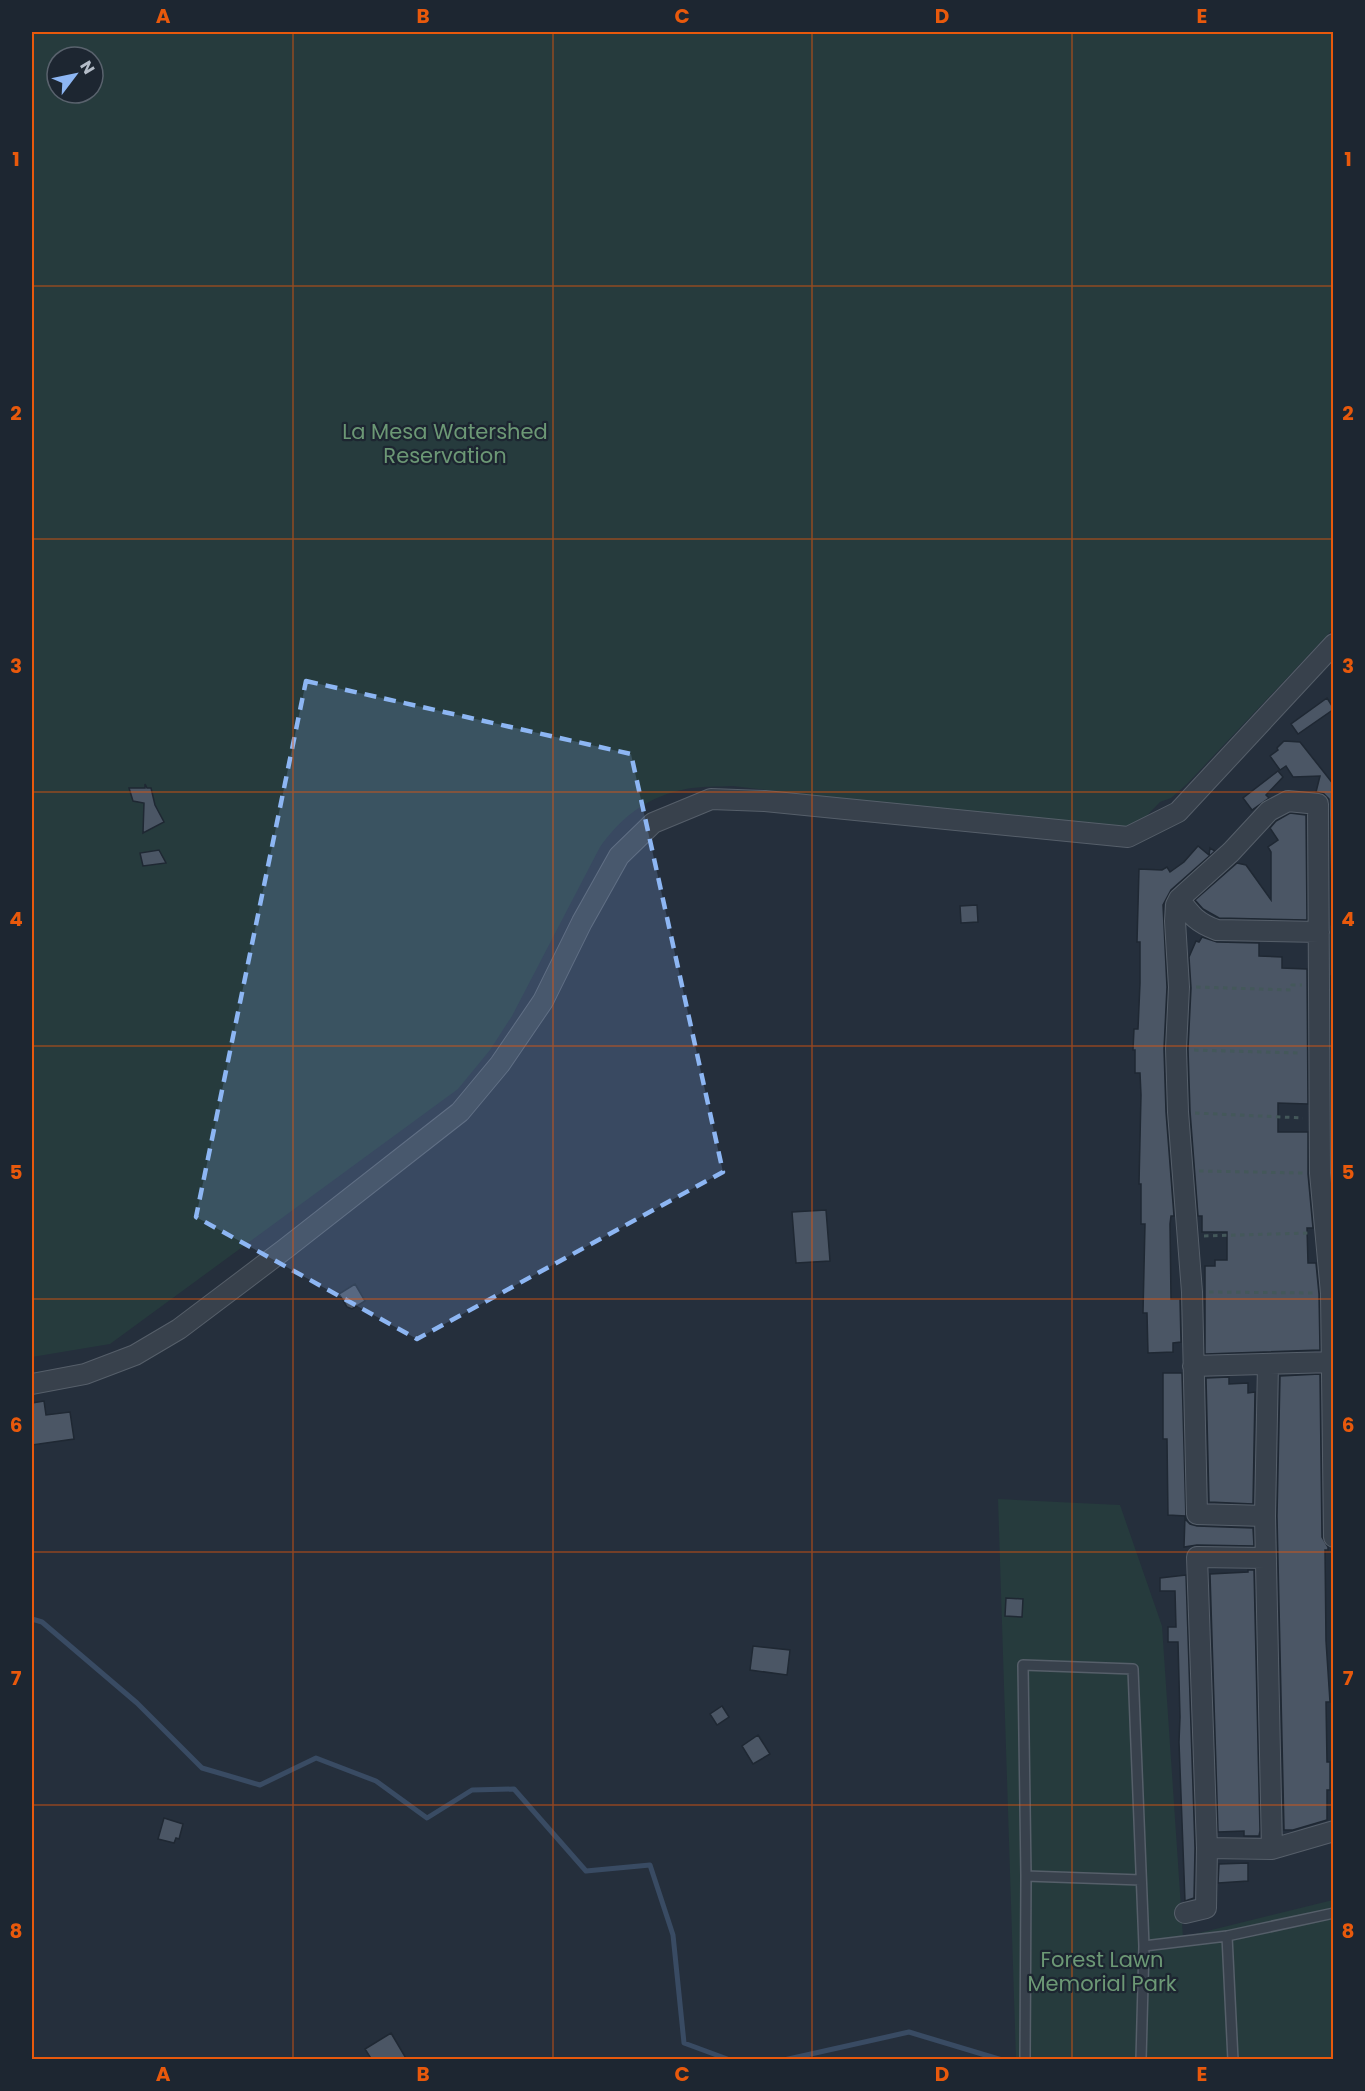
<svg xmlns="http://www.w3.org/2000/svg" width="1365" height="2091" font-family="Poppins,sans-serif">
<rect width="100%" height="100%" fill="#252f3c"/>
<path fill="#263b3d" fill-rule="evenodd" d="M32 32H1333V629L1187 784 1171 798 1160 802 1129 834 733 786C718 787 701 786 686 789 649 796 622 816 600 847L512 1016 490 1050 458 1089 110 1344 32 1357ZM57 57H93V93H57Z
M998 1499 1120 1505 1162 1626 1183 1937 1333 1900V2059H1016Z"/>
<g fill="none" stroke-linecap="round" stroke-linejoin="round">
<path stroke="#394b63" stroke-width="5" d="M32 1619 42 1622 137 1703 202 1768 260 1785 316 1758 376 1781 427 1818 472 1790 514 1789 586 1871 650 1865 673 1935 684 2043 730 2060
M784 2060 909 2032 1002 2060"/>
</g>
<path fill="#4b5665" stroke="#1f2833" stroke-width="1.5" d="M1327 698 1334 709 1298 734 1291 724Z
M1284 741 1300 742 1334 785V926L1331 925 1329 799 1324 794 1316 792 1320 776 1293 777 1286 766 1280 770 1270 756 1278 750 1277 748Z
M1278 771 1283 777 1266 795 1269 798 1252 810 1243 798Z
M145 784 147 788H151L155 805 164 822 143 833 144 803 133 801 129 788H145Z
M1290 813 1306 815 1307 920 1219 918 1203 909 1195 900 1237 863 1246 865 1271 900V852L1268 847 1278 840 1270 828 1276 821Z
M1198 846 1209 855 1210 848 1215 851 1171 890 1163 905 1167 987 1164 1049 1166 1112 1174 1216H1171L1170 1224 1171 1299H1180L1181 1342 1173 1343V1352L1148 1353 1147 1313H1143L1145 1224H1141V1184H1139L1141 1095 1140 1073H1135V1050H1133L1134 1029H1138L1140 983V942H1137L1139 869 1162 870 1167 867 1170 872 1184 862Z
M159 850 166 863 143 866 140 853Z
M977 905 978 922 961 923 960 906Z
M1202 937 1217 942 1259 943V956L1282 957V968L1307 969 1308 1104 1278 1103V1132H1308V1174L1313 1228H1307L1308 1263H1316L1319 1294 1320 1350 1205 1354V1266H1215V1260H1227V1232H1202V1216H1198L1190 1111 1188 1049 1191 988 1189 957 1196 941 1199 942Z
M1331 976H1334V1104H1332Z
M826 1210 830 1261 796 1263 792 1212Z
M355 1284 365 1301 352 1309 347 1307 339 1294Z
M1163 1373H1182L1186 1520 1190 1524 1197 1526 1253 1528 1254 1546 1197 1545 1184 1547 1185 1516 1168 1515 1167 1439H1163Z
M1320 1374 1322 1537 1328 1547V1550H1325L1326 1641 1330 1702H1326L1327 1762H1330V1790H1327V1820L1293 1830H1284L1277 1516 1280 1376Z
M1229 1377V1384L1248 1383V1393L1255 1392 1253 1504 1209 1502 1206 1378Z
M44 1401 46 1415 70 1412 74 1439 32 1445V1403Z
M1248 1570H1254L1260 1831 1259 1836H1244V1831L1218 1832 1210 1574 1248 1572Z
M1186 1575 1195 1848 1194 1898 1185 1901 1179 1742 1180 1717 1178 1642H1168V1627H1176L1175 1591H1160V1578Z
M1006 1598 1023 1599 1022 1617 1005 1616Z
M753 1646 790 1650 787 1675 750 1670Z
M722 1706 729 1717 717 1725 710 1714Z
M758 1735 770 1754 753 1764 742 1746Z
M164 1818 183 1824 179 1839 176 1838 174 1843 158 1839Z
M1248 1863V1881L1218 1883 1219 1864Z
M391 2033 407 2060H372L365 2049Z"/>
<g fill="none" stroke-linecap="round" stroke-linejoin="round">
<defs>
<path id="service" d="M1026 1876 1141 1880
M1227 1936 1233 2060
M1144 1946 1227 1936 1334 1913
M1025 2060 1026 1876 1023 1665 1133 1669 1144 1946 1141 2060"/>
<path id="minor" d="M1179 899C1191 915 1197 923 1217 930L1319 932
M1268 1364 1265 1516 1272 1849
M1193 1366 1334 1362
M32 1384 85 1374 135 1355 179 1329 285 1249 460 1112 500 1064 543 1001 582 922 619 856 653 823 711 799 765 801 1128 837 1178 812 1334 644
M1265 1516 1197 1514 1192 1292 1178 1112 1176 1049 1179 987 1175 921 1176 905 1179 899 1231 852 1269 811 1288 801 1318 804 1320 1173 1331 1293 1334 1537
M1207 1848 1272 1849 1334 1831
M1185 1913 1206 1908 1207 1848 1197 1557 1266 1558"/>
</defs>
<use href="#service" stroke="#565f6a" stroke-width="12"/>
<use href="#minor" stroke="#565f6a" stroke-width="22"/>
<path stroke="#44585a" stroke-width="3" stroke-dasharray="4.5 4.5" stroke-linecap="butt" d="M1196 987 1291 990 1292 985H1302
M1194 1050 1301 1053
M1195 1113 1303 1118
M1199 1171 1303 1173
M1204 1236 1308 1233
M1209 1292 1314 1293"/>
<use href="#service" stroke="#38414c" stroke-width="9"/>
<use href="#minor" stroke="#38414c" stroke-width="20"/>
</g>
<path fill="#8db6f3" fill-opacity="0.2" stroke="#8db6f3" stroke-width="4.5" stroke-dasharray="12 8" stroke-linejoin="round" d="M306 681 631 754 723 1172 417 1339 196 1217Z"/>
<path fill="none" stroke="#e8590c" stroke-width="1.5" stroke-opacity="0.55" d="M293 32V2060M553 32V2060M812 32V2060M1072 32V2060M32 286H1334M32 539H1334M32 792H1334M32 1046H1334M32 1299H1334M32 1552H1334M32 1805H1334"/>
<g text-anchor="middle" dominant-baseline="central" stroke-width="4.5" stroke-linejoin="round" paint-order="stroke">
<g font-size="21" fill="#6c9875" stroke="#1d2631">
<text x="445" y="431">La Mesa Watershed<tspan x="445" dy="24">Reservation</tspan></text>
<text x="1102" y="1959">Forest Lawn<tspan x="1102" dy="24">Memorial Park</tspan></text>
</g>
</g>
<rect width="1365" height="2091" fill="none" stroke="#1d2631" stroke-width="66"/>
<g transform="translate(75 75) rotate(58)"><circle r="28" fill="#1d2631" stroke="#59626d" stroke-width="1.5"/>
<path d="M0-4.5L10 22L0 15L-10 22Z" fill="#8db6f3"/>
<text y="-9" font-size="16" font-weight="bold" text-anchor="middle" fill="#b4bcc8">N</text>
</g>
<rect x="33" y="33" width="1299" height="2025" fill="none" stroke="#e8590c" stroke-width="2"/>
<g font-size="20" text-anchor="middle" font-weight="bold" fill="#e8590c">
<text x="163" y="23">A</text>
<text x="423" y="23">B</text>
<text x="682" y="23">C</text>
<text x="942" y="23">D</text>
<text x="1202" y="23">E</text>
<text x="16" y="166">1</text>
<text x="1348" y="166">1</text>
<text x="16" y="420">2</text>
<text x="1348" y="420">2</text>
<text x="16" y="673">3</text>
<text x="1348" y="673">3</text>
<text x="16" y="926">4</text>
<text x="1348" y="926">4</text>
<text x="16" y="1179">5</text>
<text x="1348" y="1179">5</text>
<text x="16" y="1432">6</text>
<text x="1348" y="1432">6</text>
<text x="16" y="1685">7</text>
<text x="1348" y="1685">7</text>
<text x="16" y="1938">8</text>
<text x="1348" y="1938">8</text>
<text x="163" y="2081">A</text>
<text x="423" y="2081">B</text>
<text x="682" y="2081">C</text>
<text x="942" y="2081">D</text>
<text x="1202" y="2081">E</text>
</g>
</svg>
